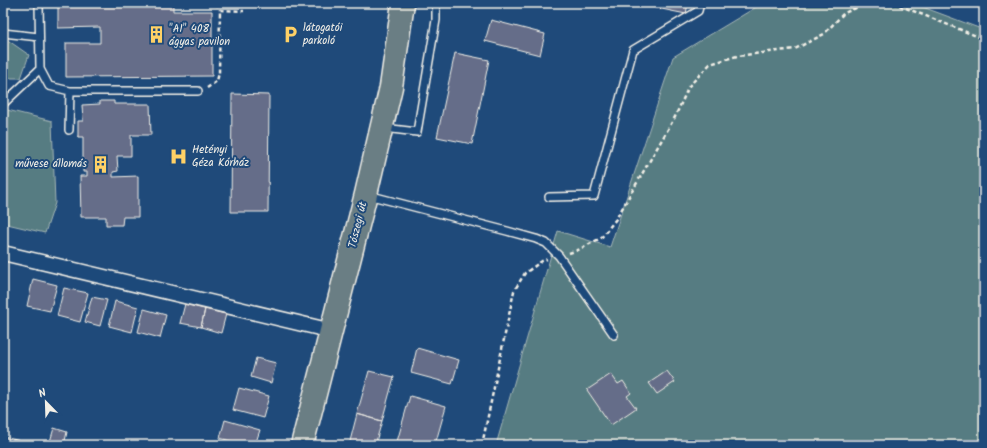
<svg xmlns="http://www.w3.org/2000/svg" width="987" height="448" font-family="Kalam,sans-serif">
<rect width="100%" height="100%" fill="#1f4a7a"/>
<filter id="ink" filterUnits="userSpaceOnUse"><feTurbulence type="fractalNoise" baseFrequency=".025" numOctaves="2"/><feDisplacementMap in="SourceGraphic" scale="8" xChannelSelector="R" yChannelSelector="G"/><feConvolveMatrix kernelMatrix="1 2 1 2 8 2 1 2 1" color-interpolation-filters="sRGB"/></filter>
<g filter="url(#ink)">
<path fill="#567c82" stroke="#a5b6b5" d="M763 3H912L984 30V445H496L558 231 610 247 673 57Z
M3 39H6L29 55 21 78H3Z
M3 109 52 121 55 203 45 233 3 223Z"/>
<path fill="#656d89" stroke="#f4f1e8" d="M58 3H173V11H212V76L66 77V43H100V27L58 28Z
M632 3H688L686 14Z
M491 20 545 34 540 55 485 41Z
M455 53 489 60 472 144 437 137Z
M232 94 269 95 268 212H231Z
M100 101H114V104H150L151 135H131V156H117L118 171 113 172V177L138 176V217H123L122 225H106V217H81L80 176H87V172H83V137H78V121H83L82 105 100 104Z
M33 279 57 285 50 311 27 306Z
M64 288 88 293 80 322 57 316Z
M92 297 107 300 100 326 85 322Z
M115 301 138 307 132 332 109 326Z
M185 304 205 309 201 327 180 323Z
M144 309 166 315 160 338 138 332Z
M205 309 226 314 221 333 201 327Z
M417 348 459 360 452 384 411 373Z
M256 358 276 363 271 383 251 377Z
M369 371 394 377 382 421 357 414Z
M667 371 675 382 657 394 649 383Z
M611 374 618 384 623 381 631 393 627 396 636 408 611 425 587 390Z
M239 388 269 396 263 418 233 410Z
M410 396 446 406 435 445H396Z
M357 414 382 421 375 445H349Z
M225 420 260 430 255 445H236L237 443 220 438Z
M54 428 67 432 64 445H49Z
M3 437 21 441 20 445H3Z"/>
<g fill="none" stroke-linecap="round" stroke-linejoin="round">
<defs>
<path id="service" d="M39 3 40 69 49 86 70 91H198
M3 33 39 37
M3 104 40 69
M384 128 417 132 436 20V3
M69 130 70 91
M368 195 507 231 536 239 546 243 559 256 614 335
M549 197 594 196 633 50 698 11 700 3"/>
<path id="minor" d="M3 253 332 331"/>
<path id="primary" d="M302 445 366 194 391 87 403 3"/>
</defs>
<use href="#service" stroke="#f4f1e8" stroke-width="10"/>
<use href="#minor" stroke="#f4f1e8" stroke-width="17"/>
<use href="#primary" stroke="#f4f1e8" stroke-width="25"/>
<path stroke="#f4f1e8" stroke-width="2.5" stroke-dasharray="4 3" stroke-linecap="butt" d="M216 3 220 10
M893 3 984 39
M207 88 217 81 219 73 220 10 244 11
M569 253 578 250 601 238 616 219 675 117 689 86 710 64 737 56 795 49 824 34 844 13 868 3
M482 445 514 291 525 273 542 261 547 259"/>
<use href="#service" stroke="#1f4a7a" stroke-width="7"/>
<use href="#minor" stroke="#1f4a7a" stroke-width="14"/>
<use href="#primary" stroke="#6b7e84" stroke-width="22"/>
</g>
</g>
<defs>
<symbol id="parking-bare" viewBox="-9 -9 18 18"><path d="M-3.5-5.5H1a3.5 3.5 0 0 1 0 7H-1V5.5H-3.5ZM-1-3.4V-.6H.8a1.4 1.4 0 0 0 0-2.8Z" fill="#ffd166" stroke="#1f4a7a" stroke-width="2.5" paint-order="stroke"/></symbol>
<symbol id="building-bare" viewBox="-9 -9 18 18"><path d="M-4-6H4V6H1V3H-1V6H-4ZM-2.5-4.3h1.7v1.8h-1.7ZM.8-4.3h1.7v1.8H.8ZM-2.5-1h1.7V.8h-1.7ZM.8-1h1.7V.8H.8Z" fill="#ffd166" stroke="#1f4a7a" stroke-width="2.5" paint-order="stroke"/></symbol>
<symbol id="hospital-bare" viewBox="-9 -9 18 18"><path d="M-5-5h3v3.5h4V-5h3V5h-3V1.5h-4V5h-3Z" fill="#ffd166" stroke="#1f4a7a" stroke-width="2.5" paint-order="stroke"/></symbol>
</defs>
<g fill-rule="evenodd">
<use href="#parking-bare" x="278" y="22" width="25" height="25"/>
<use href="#building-bare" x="144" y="22" width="25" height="25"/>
<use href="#hospital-bare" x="166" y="144" width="25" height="25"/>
<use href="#building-bare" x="88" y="152" width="25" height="25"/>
</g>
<g text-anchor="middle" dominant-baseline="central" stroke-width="4" stroke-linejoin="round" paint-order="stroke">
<g font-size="11" fill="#f4f1e8" stroke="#1f4a7a" text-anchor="start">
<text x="303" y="28">látogatói<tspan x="303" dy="13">parkoló</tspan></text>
<text x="169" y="29">"A1" 408<tspan x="169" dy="13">ágyas pavilon</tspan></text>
<text x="192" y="150">Hetényi<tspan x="192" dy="13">Géza Kórház</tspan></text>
<text x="87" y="164" text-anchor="end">művese állomás</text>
</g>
<g font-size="11" fill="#f4f1e8" stroke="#1f4a7a">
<text transform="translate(358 225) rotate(-76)">Tószegi út</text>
</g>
</g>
<rect width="987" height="448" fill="none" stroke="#1f4a7a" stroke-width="16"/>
<rect x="8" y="8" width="971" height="432" fill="none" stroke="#f4f1e8" stroke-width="1.5" filter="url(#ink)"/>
<g transform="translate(46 402) rotate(337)" stroke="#1f4a7a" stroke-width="3" paint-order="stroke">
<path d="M0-3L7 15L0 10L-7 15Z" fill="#f4f1e8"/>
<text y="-6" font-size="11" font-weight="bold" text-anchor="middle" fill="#f4f1e8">N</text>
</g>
</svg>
